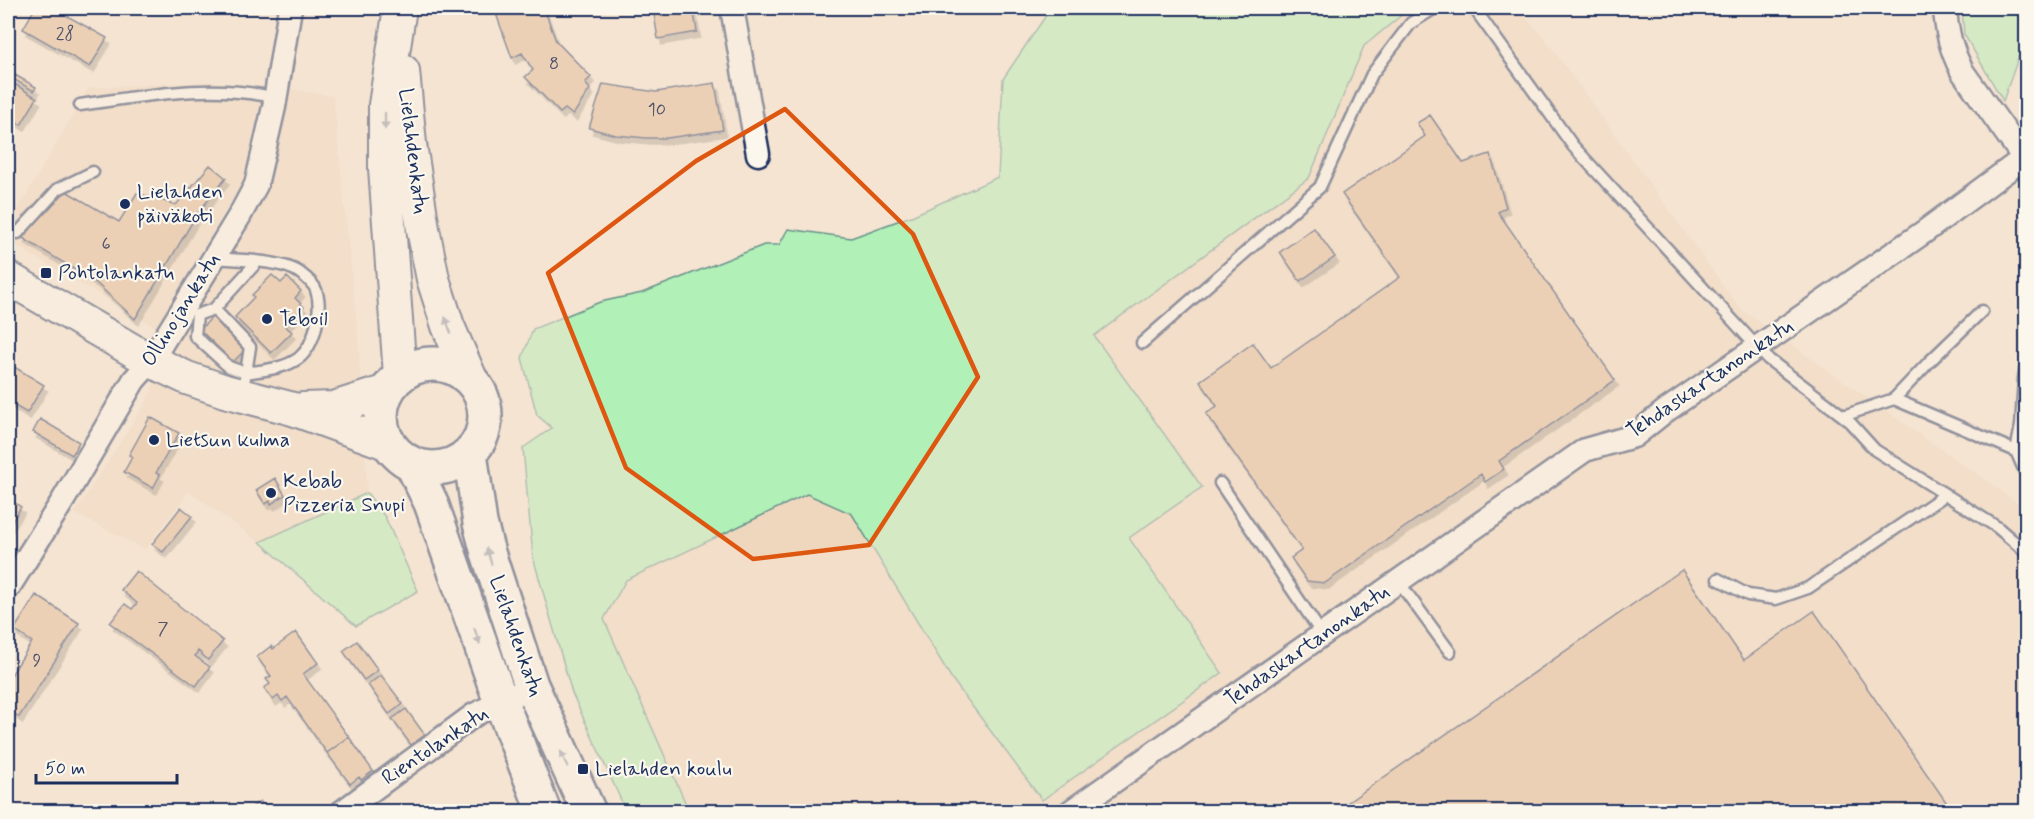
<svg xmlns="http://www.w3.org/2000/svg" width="2034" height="819" font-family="Mynerve,sans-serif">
<defs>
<filter id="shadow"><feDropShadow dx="3.5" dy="6" stdDeviation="0" flood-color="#0004"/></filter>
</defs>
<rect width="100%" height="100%" fill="#f4e4d1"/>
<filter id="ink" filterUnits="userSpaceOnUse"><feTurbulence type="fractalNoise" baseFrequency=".0167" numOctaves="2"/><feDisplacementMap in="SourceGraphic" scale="12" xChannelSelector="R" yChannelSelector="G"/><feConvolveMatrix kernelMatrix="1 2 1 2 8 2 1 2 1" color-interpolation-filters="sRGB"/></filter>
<g filter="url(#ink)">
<path fill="#efd7be" d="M1410 8H1516L1543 36 1740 309 2026 509V811L995 812 990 805 974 812 689 811 603 619 626 580 808 494 852 513 952 679 1042 799 1222 673 1128 538 1202 487 1094 336 1309 178 1364 46Z
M211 82 264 87 249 154 243 181 156 327 8 241V227L89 88Z
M283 88 333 96 358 339 367 492 260 542 189 491 145 549 75 513 147 401 174 333 242 219Z"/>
<path fill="#b1f0b7" stroke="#66908a" stroke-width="1.5" d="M1051 8H1410L1364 46 1309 178 1094 336 1202 487 1129 538 1222 673 1042 800 952 679 852 514 807 494 626 580 604 619 689 811H626L572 693 533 557 523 448 552 428 537 415 522 358 533 329 600 302 642 293 764 245H779L788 229 851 238 914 215 998 177 1003 79Z
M1962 8H2026V35L2003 101 1964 34Z
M367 493 385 517 418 591 356 626 260 542Z"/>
<path fill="#e3b993" stroke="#1b2f5e" stroke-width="1.5" filter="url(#shadow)" d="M35 8H53L107 38 90 67 23 29Z
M494 8H544L556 41 591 77 585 83 590 89 573 115 565 109 560 113 525 77 533 70 522 53 512 58Z
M653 8H693L697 32 658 39Z
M15 75 36 87 34 91 13 79Z
M8 80 37 98 21 125 8 117Z
M715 83 723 130 667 138H646L616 135 589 128 603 84 656 92Z
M1430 115 1463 163 1490 154 1506 207 1498 212 1615 380 1499 461 1504 469 1485 482 1481 474 1325 583 1307 581 1291 558 1302 550 1206 414 1217 406 1200 381 1253 343 1271 368 1400 277 1342 194 1425 136 1417 123Z
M210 165 226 178 197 214 135 319 94 281 21 237 66 191 119 222 137 193 176 205Z
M1314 228 1335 257 1300 281 1280 252Z
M272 275 281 283 287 277 301 291 295 298 304 307 285 326 292 332 271 353 235 317 254 297 252 295Z
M213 316 246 349 233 362 200 330Z
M9 359 11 365 44 385 27 413 8 402Z
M150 417 179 433 156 473 160 475 153 488 124 472 132 457 129 455Z
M40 419 79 442 72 455 33 432Z
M275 478 285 495 271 504 270 501 265 504 256 490Z
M8 498 21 507 8 528Z
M181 507 192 516 163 552 152 544Z
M1682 570 1744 660 1814 611 1953 812H1334Z
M136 571 223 641 208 660 198 651 195 656 210 667 196 686 110 623 125 604 132 609 137 603 121 590Z
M36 595 79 623 19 717 8 709V680L32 642 14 630Z
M296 632 318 663 303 674 349 737 327 753 287 697 282 701 278 696 273 700 264 688 270 684 266 679 271 676 257 657 271 646 273 649Z
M357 641 378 670 364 680 343 651Z
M381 675 403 704 389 714 368 685Z
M406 709 425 735 411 745 392 719Z
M349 737 373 771 361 780 359 777 350 784 327 753Z
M260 801 268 812H245Z"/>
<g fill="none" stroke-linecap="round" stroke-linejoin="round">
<defs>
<path id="lane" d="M1474 8 1573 146 1768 359 1847 419 1875 450 1997 527 2026 552
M80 105C145 96 211 82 276 98
M18 233 58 189 93 172
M214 258C236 260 283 260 300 273 304 276 314 284 316 290 323 309 315 345 299 358 284 369 263 370 246 373L242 392
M214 309 250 347 246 373 229 367 195 336 197 315 214 309 257 262
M1142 343 1320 187 1372 74 1411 23 1435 8
M2026 365 2024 378 2021 426 2016 451 2026 474
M1894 399 2016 451
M1843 416 1894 399 1930 361 1982 311
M1220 483 1322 634
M1718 579 1748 595 1776 599 1808 588 1945 495
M1398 581 1450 652"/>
<path id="street" d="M732 8 758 154
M8 588 62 502 134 380 151 361 240 215 256 185 274 107 290 8
M342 812 474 715 514 695
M1070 812 1585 450 1634 436 1664 412 1924 232 2024 158 1962 71C1951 50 1946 31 1945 8"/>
<path id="secondary" d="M400 8 385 105V168L400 375
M403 71 410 144 423 229 433 279 448 326 471 379
M8 278 151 361 187 378 225 391 293 409 389 444
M303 409 334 408 387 391"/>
<path id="primary" d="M381 416a52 52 0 1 1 104 0a52 52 0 1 1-104 0Z
M470 453 480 523 488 553 531 685 589 812
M412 464 431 503 501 702 544 812"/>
</defs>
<use href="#lane" stroke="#1b2f5e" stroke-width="15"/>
<use href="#street" stroke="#1b2f5e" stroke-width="27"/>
<use href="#secondary" stroke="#1b2f5e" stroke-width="36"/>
<use href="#primary" stroke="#1b2f5e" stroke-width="38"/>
<use href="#lane" stroke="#fbf7ec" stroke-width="10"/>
<use href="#street" stroke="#fbf7ec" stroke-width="22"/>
<use href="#secondary" stroke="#fbf7ec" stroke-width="32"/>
<use href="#primary" stroke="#fbf7ec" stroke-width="33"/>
</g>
<defs><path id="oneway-solid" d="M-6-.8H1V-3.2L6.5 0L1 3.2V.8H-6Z" transform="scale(1.5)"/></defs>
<g fill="#8b93a5">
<use href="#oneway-solid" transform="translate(385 121) rotate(90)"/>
<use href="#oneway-solid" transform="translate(448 325) rotate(-110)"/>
<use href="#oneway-solid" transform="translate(489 556) rotate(-107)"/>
<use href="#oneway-solid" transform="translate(477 636) rotate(71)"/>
<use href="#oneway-solid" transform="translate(564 759) rotate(-114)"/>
</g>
</g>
<path d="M0 0H2034V819H0ZM785 109 913 234 978 377 869 545 753 559 626 468 548 273 696 161Z" fill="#f4e4d1" fill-opacity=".55" fill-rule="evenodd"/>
<path fill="none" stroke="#de5710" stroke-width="4.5" stroke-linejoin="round" d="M785 109 913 234 978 377 869 545 753 559 626 468 548 273 696 161Z"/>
<g fill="#1b2f5e" stroke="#fbf7ec" stroke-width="2">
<circle cx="125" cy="204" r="6"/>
<rect x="40" y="267" width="12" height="12" rx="3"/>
<circle cx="267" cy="319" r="6"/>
<circle cx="154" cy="440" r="6"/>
<circle cx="271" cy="493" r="6"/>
<rect x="577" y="763" width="12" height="12" rx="3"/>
</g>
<g text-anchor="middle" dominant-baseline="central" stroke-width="4.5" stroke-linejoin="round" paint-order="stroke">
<g font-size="18" fill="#4d526b">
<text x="65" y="34">28</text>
<text x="554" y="64">8</text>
<text x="657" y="110">10</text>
<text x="106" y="244">6</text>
<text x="163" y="629">7</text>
<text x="37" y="661">9</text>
</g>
<g font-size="21" fill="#1b2f5e" stroke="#fbf7ec">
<text transform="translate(413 151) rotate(83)">Lielahdenkatu</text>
<text transform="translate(181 310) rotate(-58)">Ollinojankatu</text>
<text transform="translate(1710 379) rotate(-34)">Tehdaskartanonkatu</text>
<text transform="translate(516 636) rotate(71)">Lielahdenkatu</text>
<text transform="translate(1307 646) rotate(-35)">Tehdaskartanonkatu</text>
<text transform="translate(435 746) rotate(-34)">Rientolankatu</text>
</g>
<g font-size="21" fill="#1b2f5e" stroke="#fbf7ec" text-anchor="start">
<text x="137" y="192">Lielahden<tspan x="137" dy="24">päiväkoti</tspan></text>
<text x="58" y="273">Pohtolankatu</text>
<text x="279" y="319">Teboil</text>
<text x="166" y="440">Lietsun kulma</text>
<text x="283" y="481">Kebab<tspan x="283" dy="24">Pizzeria Snupi</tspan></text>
<text x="595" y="769">Lielahden koulu</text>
</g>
</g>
<rect width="2034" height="819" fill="none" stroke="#fbf7ec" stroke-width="30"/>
<rect x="15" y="15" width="2004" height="789" fill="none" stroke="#1b2f5e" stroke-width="2" filter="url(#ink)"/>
<path d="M36 774v9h141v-9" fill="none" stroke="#1b2f5e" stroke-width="3"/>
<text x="45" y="774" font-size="18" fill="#1b2f5e" stroke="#fbf7ec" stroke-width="4.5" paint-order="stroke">50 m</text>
</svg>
